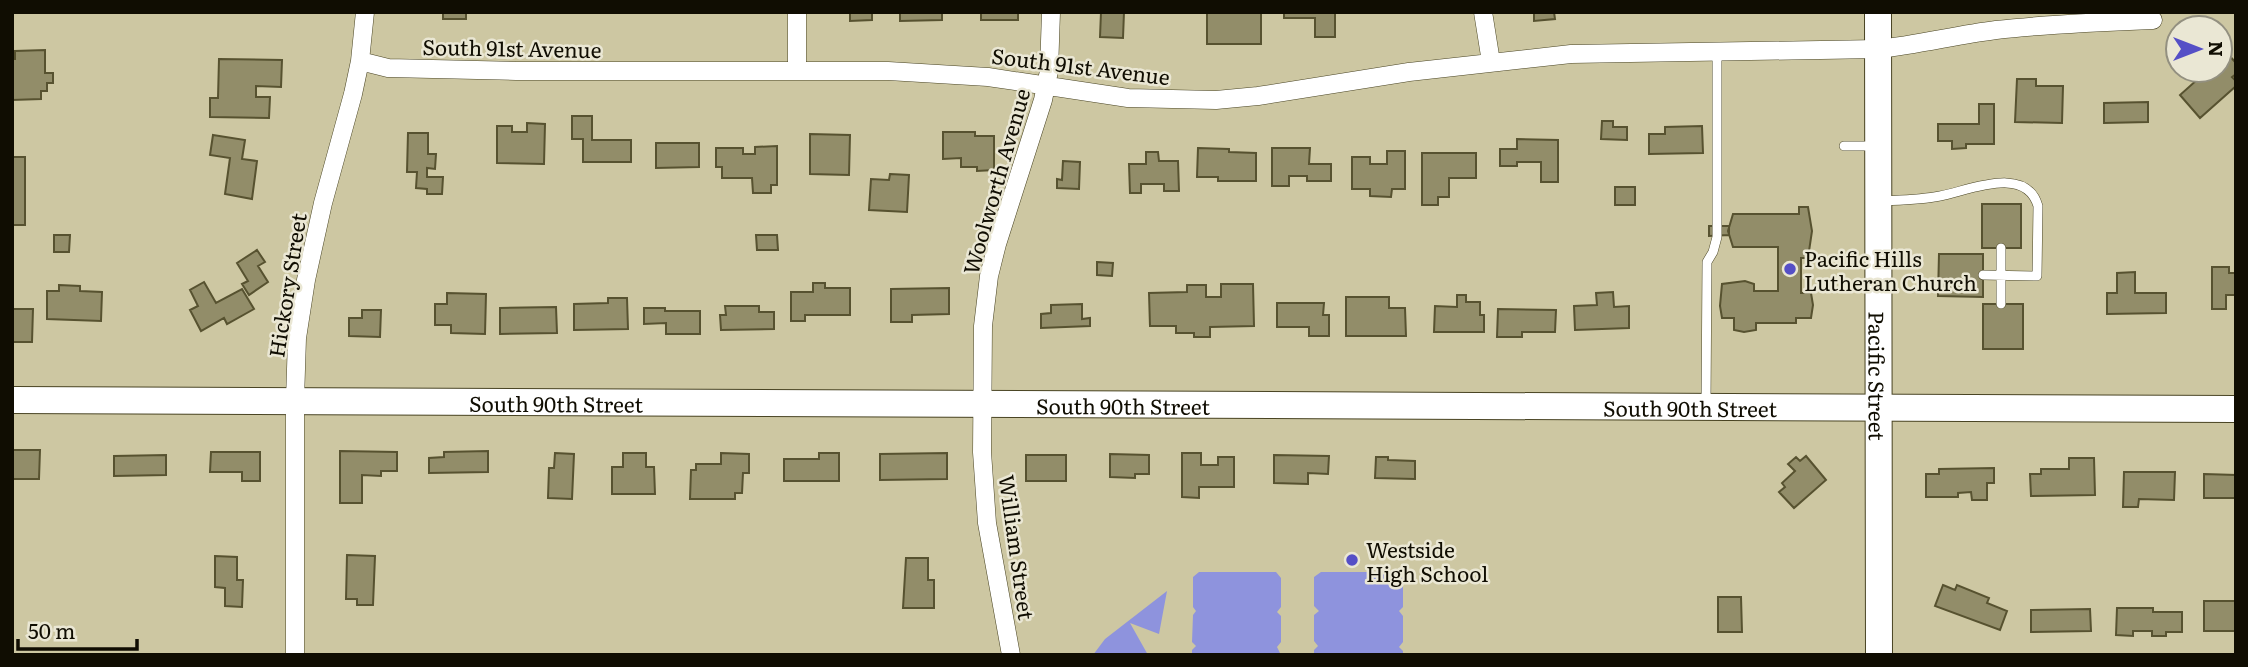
<svg xmlns="http://www.w3.org/2000/svg" width="2248" height="667" font-family="Literata,serif">
<rect width="100%" height="100%" fill="#cdc7a2"/>
<path fill="#8e93dd" d="M1199 572H1276L1281 578V607L1277 612 1281 616V642L1277 647 1281 655H1192V650L1196 646 1192 642 1193 615 1196 611 1193 607V577Z
M1321 572H1397L1403 579V607L1399 611 1403 616V642L1399 647 1403 651V655H1314V650L1318 646 1314 641V615L1319 611 1314 606V577Z
M1167 591 1159 634 1130 623 1148 655H1093L1105 639Z"/>
<path fill="#928d69" stroke="#575230" stroke-width="2" d="M443 12H466V19H443Z
M850 12H872V20L850 21Z
M900 12H942V20L900 21Z
M1018 12V20H981V13Z
M1101 12H1124L1123 38 1100 37Z
M1207 12H1261V44H1207Z
M1284 12H1335V37H1315V18H1284Z
M1534 12H1554L1555 19 1534 21Z
M45 50V73H53V83H47V91H41V99L12 100V59H15V51Z
M2227 53 2236 63V74L2232 77 2236 81V86L2200 118 2180 95 2208 70H2220V60Z
M219 59 282 60 281 87 256 86V97H270L269 118 210 117V98H218Z
M2017 79H2036V86H2063L2062 123 2015 122Z
M2148 102V122L2104 123V103Z
M1979 104H1994V144H1966V148L1952 149V141H1938V124H1979Z
M572 116H592V140H631V162H583V139H572Z
M1602 121H1613V127H1627V140L1601 139Z
M527 123 545 124 544 164 497 163V126H512V132H527Z
M1702 126 1703 153 1649 154V134H1665V127Z
M943 132H975V136H994V170L977 171V167H961V158L943 159Z
M408 133H428V154H436L435 169 427 168V177H443L442 194H427V189L416 188 417 172H407Z
M810 134 850 135 849 175 810 174Z
M213 135 245 140 242 159 257 161 252 199 225 194 230 158 210 155Z
M1517 139 1558 140V182H1541V162H1517V166H1500V149H1517Z
M656 143H699V167L656 168Z
M777 146V185H771V193H753L752 178H722V167H716V148H743V154H755V147Z
M1198 148 1229 149V152L1256 153V181H1218V177H1197Z
M1272 148H1310L1309 164H1331V181H1307V176H1289V186H1272Z
M1387 151H1405V189H1392L1391 197 1370 196V189H1352V157H1370V164H1387Z
M1146 152H1158L1159 161H1178L1179 191H1164V184H1141V193H1130L1129 164H1146Z
M1422 153H1476V178H1449V197H1438V205H1422Z
M12 157H25V225H12Z
M1063 161 1080 162 1079 189 1057 188V179L1062 180Z
M890 174 909 175 907 212 869 210 871 179 889 180Z
M1615 187H1635V205H1615Z
M1982 204H2021V248H1982Z
M1799 207H1808L1812 231 1808 258H1801V293H1811L1813 305 1811 318H1796V323H1756V330L1744 332 1734 330V318H1722L1720 306 1722 284 1745 281 1754 284V291H1778V247H1733L1728 231 1733 214H1799Z
M1709 226H1729V235L1709 236Z
M54 235H70L69 252H54Z
M756 235H777L778 250H757Z
M257 250 265 262 258 266 268 282 249 295 242 284 248 281 237 263Z
M1939 254H1983V297L1938 296Z
M1097 262 1113 263 1112 276 1097 275Z
M2212 267H2229V273H2236V295H2226V309H2212Z
M2135 272V293H2166V313L2107 314V293H2117V273Z
M204 282 216 303 242 289 254 309 227 324 224 318 201 331 190 310 198 306 190 290Z
M813 283H825V288H850V315H805V321H791V292H813Z
M1221 284H1253L1254 326 1210 327V337H1194V333H1176V326H1150L1149 293 1187 292V285H1206V297H1221Z
M59 285 80 286V291L102 292 101 321 47 319V291H59Z
M949 288V314L912 315V322H891V289Z
M1613 292 1614 307 1629 306V328L1575 330 1574 306 1597 305 1596 293Z
M447 293 486 294 485 334 451 333V325H435V304H447Z
M1457 295H1466V302H1480V315H1484V332H1434L1435 306 1457 307Z
M1346 297H1389V308H1405L1406 336H1346Z
M608 298H627L628 329 574 330V304L608 303Z
M1277 303H1324L1323 315H1329V336H1309V327H1277Z
M1082 304V319L1090 318V326L1041 328V314L1051 313V305Z
M1983 304H2023V349H1983Z
M725 306H759V312H774V329L721 330 720 315H726Z
M556 307 557 333 500 334V308Z
M644 308H665V311H700V334H666V323L644 324Z
M12 309H33L32 342H12Z
M1498 309 1556 310 1555 332H1522V337H1497Z
M362 310H381L380 337 349 336V318H362Z
M12 450H40L39 479H12Z
M340 451 397 452V471H381V476L362 475V503H340Z
M488 451V472L429 473V458L444 457V452Z
M211 452H260V481H242V472H210Z
M555 453 574 454 572 499 548 498 549 468H554Z
M623 453H646V467H654L655 494H612V467H623Z
M721 453 749 454V473H743L742 493H735V499H690L691 470H696V464H721Z
M819 453H839V481H784V459H819Z
M947 453V479L880 480V454Z
M1182 453H1201V465H1218V457H1234V487H1199V498L1182 497Z
M1110 454 1149 455V474H1135V478L1110 477Z
M166 455V475L114 476V456Z
M1026 455H1066V481H1026Z
M1274 455 1329 456 1328 474 1308 473V484L1274 483Z
M1806 456 1826 480 1794 508 1779 492 1785 487 1782 483 1795 471 1788 464 1796 457 1800 461Z
M1376 457H1388V460L1415 461V479L1375 478Z
M2069 458H2094L2095 495 2031 496 2030 474H2041V469H2069Z
M1994 468V483H1987V500H1972L1971 492 1958 493V497H1926V474H1939V469Z
M2124 472H2175L2174 500 2139 499 2138 507H2123Z
M2204 474 2236 475V498H2204Z
M347 555 375 556 373 605H357V599H346Z
M215 556 237 557V580H243L242 607 225 606V588L215 587Z
M906 558H928V580H934V608H903Z
M1943 585 1955 590 1957 585 1989 598 1987 603 2007 611 2000 630 1935 606Z
M1718 597H1741L1742 632H1718Z
M2204 601H2236V631H2204Z
M2117 608H2153V612H2182V632H2166V636H2152V631H2133V636L2116 635Z
M2090 609 2091 631 2031 632V610Z"/>
<g fill="none" stroke-linecap="round" stroke-linejoin="round">
<defs>
<path id="service" d="M1844 146H1877
M1880 201C1900 200 1920 200 1940 196 1968 191 2026 164 2038 206L2037 276 1983 275
M2001 248V304
M1706 404 1707 262 1713 252 1717 237V51"/>
<path id="minor" d="M1483 12 1491 62
M360 61 388 68 516 71H888L988 77 1128 98 1216 100 1258 96 1409 72 1571 54 1878 49C1918 45 1956 35 1996 30 2048 24 2100 22 2153 20
M797 71V12
M295 655V400L297 338 306 280 323 203 353 94 360 61 365 12
M1011 655 987 523 982 452 983 326 989 276 997 244 1043 100 1049 71 1051 12"/>
<g id="primary">
<path id="s1" d="M1878 12 1879 655"/>
<path id="s2" d="M12 400 2236 409"/>
</g>
</defs>
<use href="#service" stroke="#494423" stroke-width="10"/>
<use href="#minor" stroke="#494423" stroke-width="19"/>
<use href="#primary" stroke="#494423" stroke-width="28"/>
<use href="#service" stroke="#fff" stroke-width="9"/>
<use href="#minor" stroke="#fff" stroke-width="18"/>
<use href="#primary" stroke="#fff" stroke-width="26"/>
</g>
<g fill="#554fc6" stroke="#eae7d4" stroke-width="2.5">
<circle cx="1790" cy="269" r="7"/>
<circle cx="1352" cy="560" r="7"/>
</g>
<g text-anchor="middle" dominant-baseline="central" stroke-width="5" stroke-linejoin="round" paint-order="stroke">
<g font-size="21" fill="#100d02" stroke="#eae7d4">
<text transform="translate(512 47) rotate(1)">South 91st Avenue</text>
<text transform="translate(1081 65) rotate(7)">South 91st Avenue</text>
<text transform="translate(995 181) rotate(-74)">Woolworth Avenue</text>
<text transform="translate(286 285) rotate(-81)">Hickory Street</text>
<text stroke="none"><textPath href="#s1" startOffset="364">Pacific Street</textPath></text>
<text stroke="none"><textPath href="#s2" startOffset="544">South 90th Street</textPath></text>
<text stroke="none"><textPath href="#s2" startOffset="1111">South 90th Street</textPath></text>
<text stroke="none"><textPath href="#s2" startOffset="1678">South 90th Street</textPath></text>
<text transform="translate(1018 547) rotate(82)">William Street</text>
</g>
<g font-size="21" fill="#100d02" stroke="#eae7d4" text-anchor="start">
<text x="1804" y="257">Pacific Hills<tspan x="1804" dy="24">Lutheran Church</tspan></text>
<text x="1366" y="548">Westside<tspan x="1366" dy="24">High School</tspan></text>
</g>
</g>
<rect width="2248" height="667" fill="none" stroke="#100d02" stroke-width="28"/>
<g transform="translate(2199 49) rotate(90)"><circle r="33" fill="#eae7d4" stroke="#939080" stroke-width="2"/>
<path d="M0-5L12 26L0 18L-12 26Z" fill="#554fc6"/>
<text y="-10" font-size="19" font-weight="bold" text-anchor="middle" fill="#100d02">N</text>
</g>
<path d="M18 639v10h119v-10" fill="none" stroke="#100d02" stroke-width="3.5"/>
<text x="28" y="639" font-size="21" fill="#100d02" stroke="#eae7d4" stroke-width="5" paint-order="stroke">50 m</text>
</svg>
